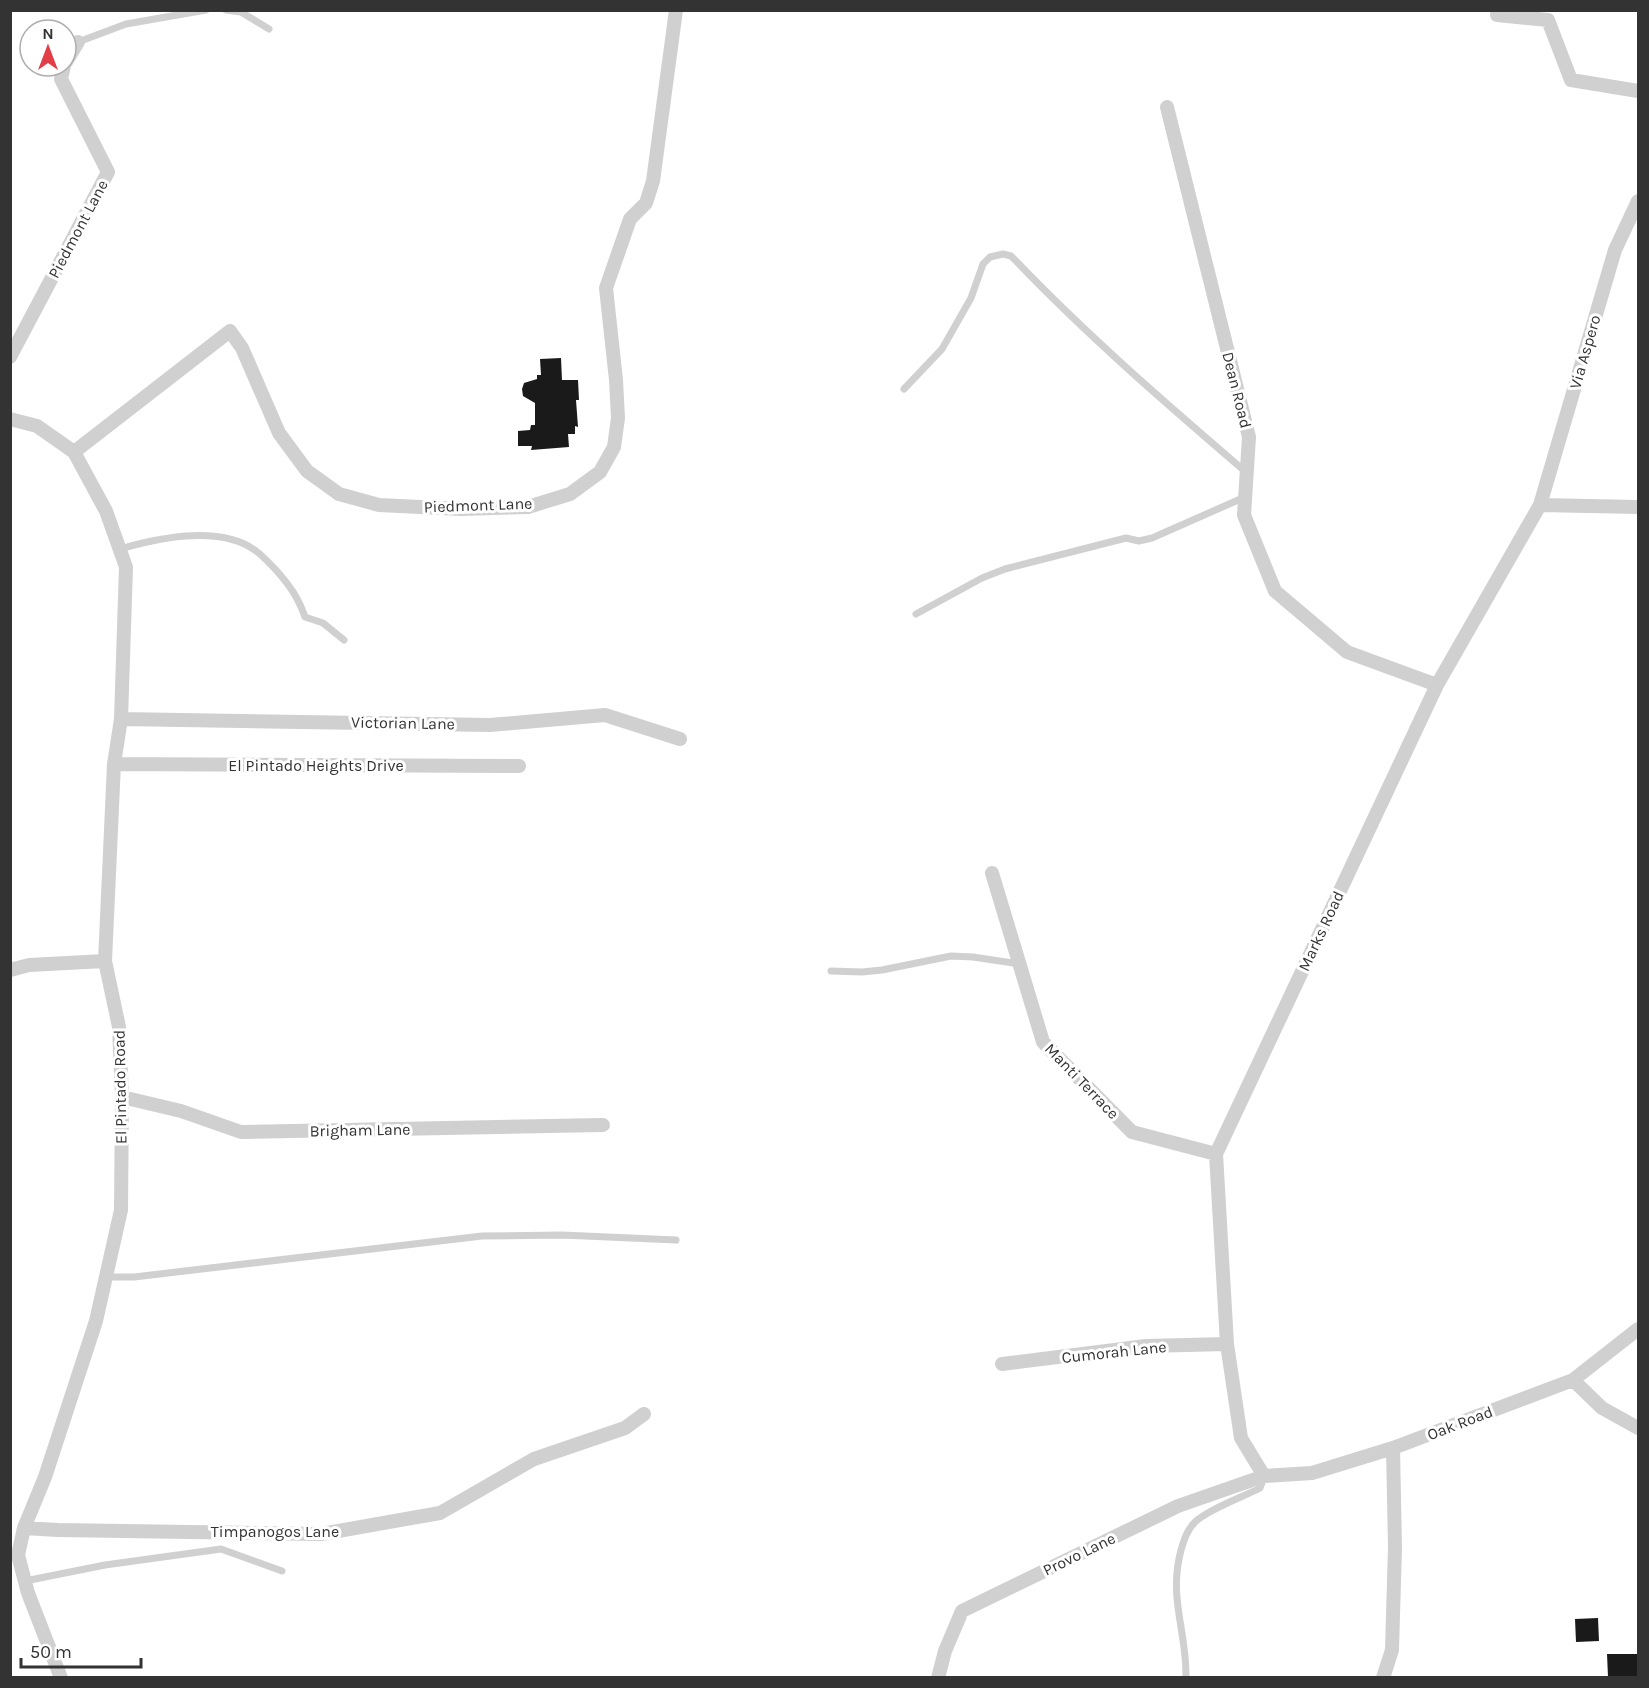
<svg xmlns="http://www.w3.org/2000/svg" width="1649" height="1688" font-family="Karla,sans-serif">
<rect width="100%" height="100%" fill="#fff"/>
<path fill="#1a1a1a" d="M561 358 562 380H578L579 400H576L578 427 575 426V434H568L569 447 531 450 532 446H518V431L530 430 531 425H535V403L523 396 522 389 524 383 537 379V375H541L540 359Z
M1598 1618 1599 1641 1576 1642 1575 1619Z
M1607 1654H1638V1677H1608Z"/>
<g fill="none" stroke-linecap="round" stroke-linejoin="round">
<path stroke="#d0d0d0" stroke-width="7" d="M226 10 241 12 269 29
M78 42 126 24 206 10
M904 389 942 349 971 298 983 264 990 257 1003 254 1011 256 1018 263C1090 338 1168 405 1247 473
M120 549C158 538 220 524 256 551 263 556 270 564 276 570 290 586 298 597 305 617L323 623 344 640
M916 614 982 578 1005 569 1126 538 1139 541 1152 538 1245 497
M831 971 862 972 882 970 951 956 973 957 1020 964
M105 1277H134L482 1236 562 1235 676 1240
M25 1581 105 1565 221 1549 282 1571
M1186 1678C1187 1631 1168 1599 1181 1550 1184 1540 1187 1530 1195 1522 1207 1510 1243 1497 1260 1488L1264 1477"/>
<path stroke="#d0d0d0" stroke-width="14" d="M1497 15 1548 20 1571 80 1638 91
M66 62 78 42
M1167 107 1249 437 1244 515 1275 591 1347 652 1437 685
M10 357 108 172 61 79 64 66
M10 419 37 426 74 452 106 511 126 567 121 719 114 764 105 961 119 1027 122 1097 121 1210 96 1321 45 1477 24 1528 18 1555 28 1593 61 1678
M74 452 230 331 242 348 279 433 307 471 339 494 379 505 461 509 528 507 570 494 600 472 614 447 618 418 616 380 606 288 630 219 646 203 653 181 676 10
M1540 505 1615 250 1638 201
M121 719 490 725 605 715 680 739
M114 764 519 766
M992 873 1043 1042 1132 1132 1216 1154
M10 970 29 965 105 961
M122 1097 181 1111 241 1132 603 1125
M1002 1364 1146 1346 1227 1344
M1573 1380 1638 1329
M1264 1476 1241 1438 1227 1344 1216 1154 1437 685 1540 505 1638 507
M24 1528 58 1530 321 1534 440 1513 534 1459 625 1428 644 1414
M938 1678 945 1651 962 1611 1178 1506 1264 1476 1312 1473 1393 1448 1573 1380 1602 1408 1638 1428
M1383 1678 1392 1650 1395 1547 1393 1448"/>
</g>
<g text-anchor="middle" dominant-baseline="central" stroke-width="6" stroke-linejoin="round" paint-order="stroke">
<g font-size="16" fill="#333" stroke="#fff">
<text transform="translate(78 229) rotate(-62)">Piedmont Lane</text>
<text transform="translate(1585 352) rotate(-74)">Via Aspero</text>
<text transform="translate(1237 390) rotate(76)">Dean Road</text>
<text transform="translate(478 505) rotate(-2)">Piedmont Lane</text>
<text transform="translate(403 723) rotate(1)">Victorian Lane</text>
<text x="316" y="765">El Pintado Heights Drive</text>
<text transform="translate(1321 931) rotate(-65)">Marks Road</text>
<text transform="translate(1082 1081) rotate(46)">Manti Terrace</text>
<text transform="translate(120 1087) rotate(-91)">El Pintado Road</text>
<text transform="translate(360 1130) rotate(-1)">Brigham Lane</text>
<text transform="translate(1114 1352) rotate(-6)">Cumorah Lane</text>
<text transform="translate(1460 1423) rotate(-21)">Oak Road</text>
<text x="275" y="1531">Timpanogos Lane</text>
<text transform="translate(1079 1554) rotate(-26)">Provo Lane</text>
</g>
</g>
<rect width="1649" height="1688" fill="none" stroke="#333333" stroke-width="24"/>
<g transform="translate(48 48)"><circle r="28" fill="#ffffff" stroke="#adadad" stroke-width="1.5"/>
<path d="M0-4.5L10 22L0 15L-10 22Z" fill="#e13e48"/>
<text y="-9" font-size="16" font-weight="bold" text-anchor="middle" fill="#333333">N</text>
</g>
<path d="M21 1658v9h120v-9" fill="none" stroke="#333333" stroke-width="3"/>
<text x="30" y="1658" font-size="18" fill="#333333" stroke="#ffffff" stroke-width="4.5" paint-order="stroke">50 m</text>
</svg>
